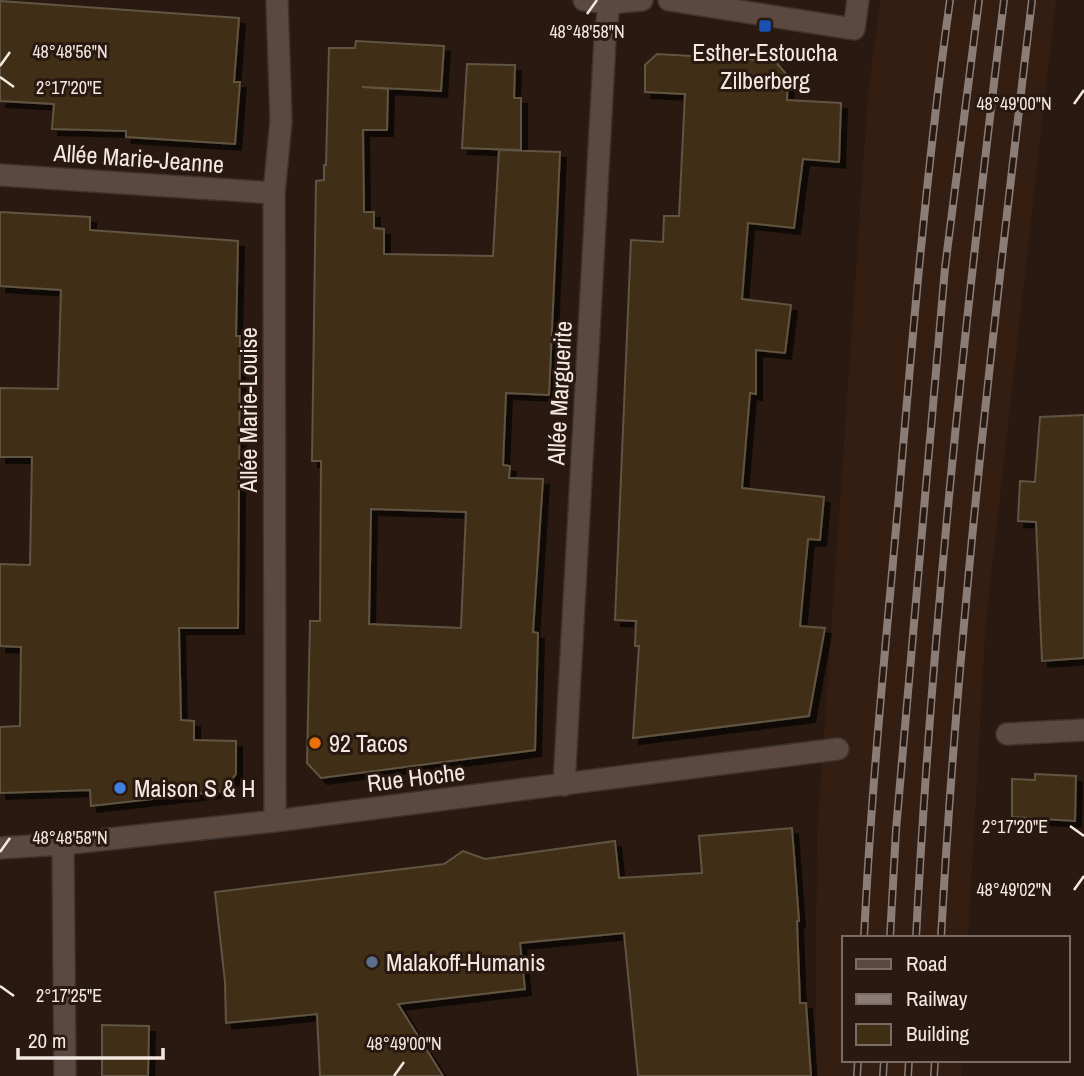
<svg xmlns="http://www.w3.org/2000/svg" width="1084" height="1076" font-family="'Archivo Narrow',sans-serif">
<defs>
<filter id="shadow"><feDropShadow dx="6" dy="6" stdDeviation="0" flood-color="#0009"/></filter>
</defs>
<rect width="100%" height="100%" fill="#291910"/>
<path fill="#341e12" d="M880 0H1056L986 621 968 938H844V1060H962L961 1076H815L817 834 868 95Z"/>
<path fill="#3f2d14" stroke="#615443" stroke-width="2" fill-rule="evenodd" filter="url(#shadow)" d="M0 1 239 18 234 82H240L235 144 126 137V131L52 129 54 104 0 101Z
M356 41 444 46 441 91 362 87 388 89 387 130H363L364 212H374V228L384 229V254L493 256 499 150 560 152 549 395 506 393 503 465 510 466 509 478 543 479 533 632 538 633 535 750 321 778 307 763 310 621H320L321 461H312L316 181 324 180V165H326L329 48H355ZM371 509 466 512 461 628 369 624Z
M657 54 775 61 788 76 787 100 841 103 839 162 803 159 794 228 748 223 742 299 791 305 785 353 756 350V394L750 393 742 488 824 497 820 540 808 539 800 626 825 628 809 716 633 738 639 646H635L636 621 615 620 631 240 663 242 664 216H679L685 94 645 92V65Z
M467 64 515 65 514 98H521V150L462 148Z
M0 212 90 217V230L238 241 236 336H240L238 628H179L181 720 194 721V740L236 741V774L223 791 91 806 90 790 0 793V727L20 726 21 647 0 646V564L30 565 32 457H0V388L58 389 61 290 0 286Z
M1084 415V658L1042 661 1036 522 1018 521 1020 481 1035 482 1040 417Z
M1035 774 1076 776 1075 821 1012 817V779L1035 780Z
M792 828 799 921H797L800 1003H806L811 1076H638L624 933 520 943 525 989 398 1004 443 1076H320L317 1014 226 1023 225 982 215 892 444 864 463 851 485 859 615 841 619 878 702 873 699 836Z
M102 1025 149 1026 148 1076H102Z"/>
<g fill="none" stroke-linecap="round" stroke-linejoin="round">
<defs>
<path id="minor" d="M584 0 609 3 642 0
M669 0 854 29 858 0
M0 175 274 193
M1007 734 1084 730
M564 785 605 41 609 3
M275 821 274 193 281 121 277 0
M63 844 65 1076
M0 848 63 844 275 821 838 749"/>
</defs>
<use href="#minor" stroke="#3e322e" stroke-width="24"/>
<use href="#minor" stroke="#5b483e" stroke-width="21"/>
<defs>
<path id="rail" d="M864 938C871 790 886 642 899 495 913 329 927 164 950 0
M890 938 896 830 945 268 979 0
M916 938C932 624 966 312 1004 0
M941 938C958 624 995 312 1032 0
M857 1076 858 1060
M883 1076 884 1060
M908 1076 909 1060
M934 1076 935 1060"/>
</defs>
<use href="#rail" stroke="#8b7d75" stroke-width="8"/>
<use href="#rail" stroke="#291910" stroke-width="5" stroke-dasharray="16" stroke-linecap="butt"/>
</g>
<path fill="none" stroke="#f4e8e2" stroke-width="2.5" d="M587 14 597 0M0 66 10 52M0 77 14 87M1074 104 1084 90M1070 826 1084 836M0 852 10 838M1074 890 1084 876M0 986 14 996M394 1076 404 1062"/>
<rect fill="#1a4fb4" stroke="#291910" stroke-width="2.5" x="758" y="19" width="14" height="14" rx="3.5"/>
<circle fill="#e8710a" stroke="#291910" stroke-width="2.5" cx="315" cy="743" r="7"/>
<circle fill="#3f7fe0" stroke="#291910" stroke-width="2.5" cx="120" cy="788" r="7"/>
<circle fill="#5c6f8a" stroke="#291910" stroke-width="2.5" cx="372" cy="962" r="7"/>
<g text-anchor="middle" dominant-baseline="central" stroke-width="6" stroke-linejoin="round" paint-order="stroke">
<g font-size="24" fill="#f4e8e2" stroke="#291910" text-anchor="start">
<text x="765" y="52" text-anchor="middle">Esther-Estoucha<tspan x="765" dy="28">Zilberberg</tspan></text>
<text x="329" y="743">92 Tacos</text>
<text x="134" y="788">Maison S &amp; H</text>
<text x="386" y="962">Malakoff-Humanis</text>
</g>
<g font-size="24" fill="#f4e8e2" stroke="#291910">
<text transform="translate(139 158) rotate(4)">Allée Marie-Jeanne</text>
<text transform="translate(559 393) rotate(-87)">Allée Marguerite</text>
<text transform="translate(248 410) rotate(-90)">Allée Marie-Louise</text>
<text transform="translate(416 777) rotate(-7)">Rue Hoche</text>
</g>
</g>
<g font-size="18" text-anchor="middle" fill="#f4e8e2" stroke="#291910" stroke-width="6" stroke-linejoin="round" paint-order="stroke">
<text x="587" y="38">48°48'58"N</text>
<text x="70" y="58">48°48'56"N</text>
<text x="69" y="94">2°17'20"E</text>
<text x="1014" y="110">48°49'00"N</text>
<text x="1015" y="833">2°17'20"E</text>
<text x="70" y="844">48°48'58"N</text>
<text x="1014" y="896">48°49'02"N</text>
<text x="69" y="1002">2°17'25"E</text>
<text x="404" y="1050">48°49'00"N</text>
</g>
<rect x="842" y="936" width="228" height="126" fill="#291910" stroke="#7a6c64" stroke-width="2"/>
<rect x="856" y="959" width="35" height="10" fill="#5b483e" stroke="#7a6c64" stroke-width="2"/>
<text x="906" y="971" font-size="21" fill="#f4e8e2">Road</text>
<rect x="856" y="994" width="35" height="10" fill="#8b7d75" stroke="#7a6c64" stroke-width="2"/>
<text x="906" y="1006" font-size="21" fill="#f4e8e2">Railway</text>
<rect x="856" y="1024" width="35" height="21" fill="#3f2d14" stroke="#7a6c64" stroke-width="2"/>
<text x="906" y="1041" font-size="21" fill="#f4e8e2">Building</text>
<path d="M18 1048v10h145v-10" fill="none" stroke="#f4e8e2" stroke-width="3.5"/>
<text x="28" y="1048" font-size="21" fill="#f4e8e2" stroke="#291910" stroke-width="5" paint-order="stroke">20 m</text>
</svg>
